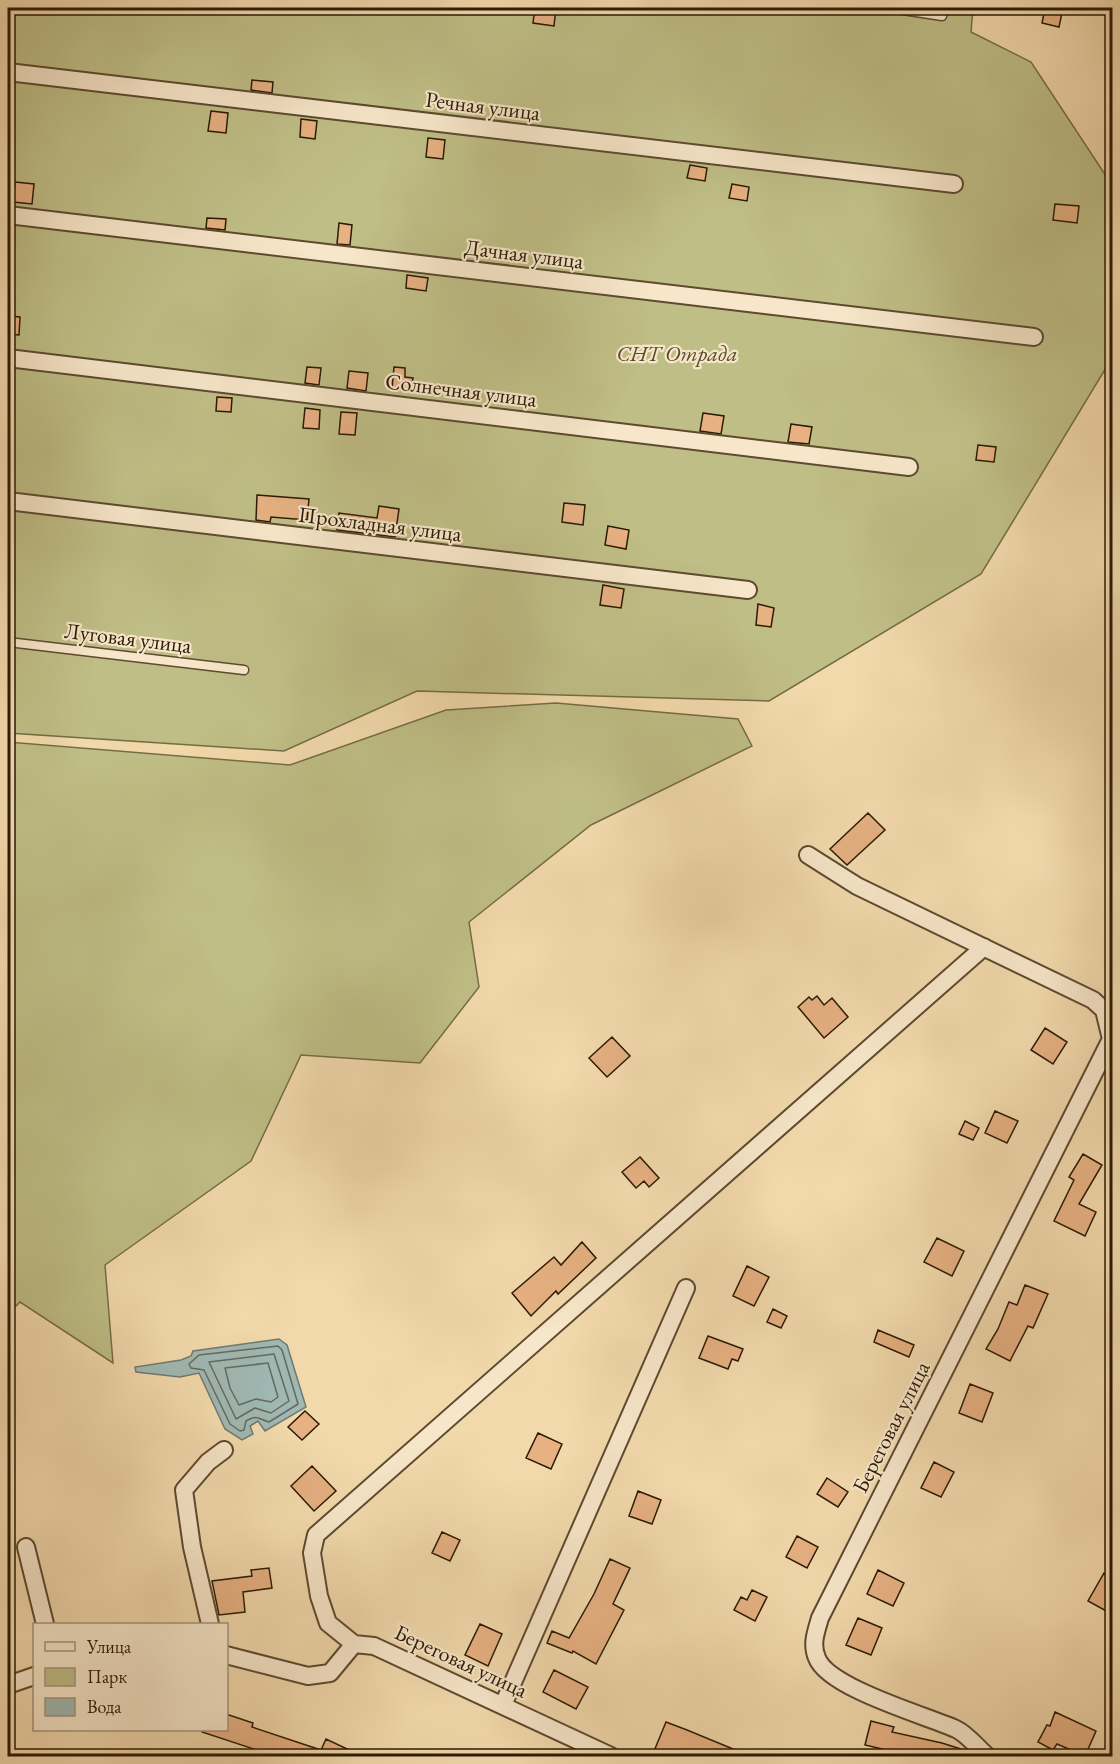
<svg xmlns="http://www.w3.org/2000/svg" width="1120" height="1764" font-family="'EB Garamond',serif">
<rect width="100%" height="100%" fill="#f2d9ac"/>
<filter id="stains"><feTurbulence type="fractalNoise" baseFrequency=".00333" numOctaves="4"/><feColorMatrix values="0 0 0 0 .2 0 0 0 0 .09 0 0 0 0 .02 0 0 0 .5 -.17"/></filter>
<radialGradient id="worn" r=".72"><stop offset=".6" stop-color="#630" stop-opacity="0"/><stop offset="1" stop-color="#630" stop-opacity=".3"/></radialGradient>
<path fill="#bfbe86" stroke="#756c46" stroke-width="1.5" d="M8 8H973L971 32 1031 62 1112 185V358L981 574 769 701 417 691 284 751 8 733Z
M556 703 738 719 752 746 591 825 469 922 479 987 420 1063 301 1055 251 1161 105 1265 113 1363 20 1302 8 1314V742L290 765 446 710Z"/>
<path fill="#9fb8b3" stroke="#71796d" stroke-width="1.5" d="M279 1339 287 1345 306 1407 265 1431 258 1421 250 1426 253 1434 242 1440 225 1429 199 1373 180 1377 136 1372 135 1367 181 1360 191 1356 193 1351Z"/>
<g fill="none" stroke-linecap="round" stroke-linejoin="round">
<path stroke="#65695c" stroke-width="1.5" d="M278 1346 282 1350 298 1404 269 1422C258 1419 258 1414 246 1421L244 1430 240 1431 230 1424 204 1370 191 1368 189 1364 199 1355Z
M274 1354 289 1401 271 1413 255 1408 236 1419 209 1362Z
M268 1363 278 1397 271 1402 256 1399 239 1405 230 1388 225 1368Z"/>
</g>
<path fill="#e7b182" stroke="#2b1a05" stroke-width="1.5" d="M535 8H556L554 26 533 23Z
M1045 8H1063L1059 27 1042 23Z
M252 80 273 82 272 93 251 90Z
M211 111 228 113 226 133 208 131Z
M301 119 317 121 315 139 300 137Z
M428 138 445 140 443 159 426 157Z
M690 165 707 168 705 181 687 178Z
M15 182 34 184 32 204 13 202Z
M732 184 749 187 747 201 729 198Z
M1055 204 1079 206 1077 223 1053 220Z
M207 218 226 219 225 230 206 228Z
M339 223 352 225 350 245 337 244Z
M407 275 428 278 426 291 406 288Z
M8 316 20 317 19 335 8 334Z
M307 367 321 368 319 385 305 383Z
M394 367 405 368V377L413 378 411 391 392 389Z
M349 371 368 373 366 391 347 388Z
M217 397 232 398 231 412 216 411Z
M305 408 320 410 319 429 303 428Z
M341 412 357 413 355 435 339 434Z
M703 413 724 416 721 434 700 431Z
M791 424 812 427 809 444 788 442Z
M978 445 996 447 994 462 976 460Z
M257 495 309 499 307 520 271 517 270 522 256 520Z
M564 503 585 505 583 525 562 522Z
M379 506 399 509 395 537 337 530 339 513 377 518Z
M608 526 629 530 626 549 605 545Z
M603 585 624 589 621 608 600 605Z
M758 604 774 608 771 627 756 625Z
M868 813 885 830 847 865 830 849Z
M817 996 824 1005 832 998 848 1017 824 1038 798 1007 809 997 812 1000Z
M1045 1028 1067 1042 1053 1064 1031 1050Z
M612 1037 630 1056 607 1077 589 1058Z
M995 1111 1018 1121 1007 1143 985 1133Z
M965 1121 979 1128 973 1140 959 1134Z
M1083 1154 1102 1165 1079 1204 1096 1212 1085 1236 1054 1221 1074 1180 1069 1177Z
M640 1157 659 1178 649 1187 644 1181 636 1188 622 1172Z
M937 1238 964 1251 952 1276 924 1262Z
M582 1242 596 1258 558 1294 556 1291 531 1316 512 1293 554 1257 561 1265Z
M747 1266 769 1277 754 1306 733 1296Z
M1025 1285 1048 1294 1033 1328 1028 1326 1010 1361 986 1349 998 1329 1009 1302 1017 1305Z
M773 1309 787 1316 781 1328 767 1322Z
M878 1330 914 1345 909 1357 874 1342Z
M708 1336 743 1349 738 1361 732 1359 728 1369 699 1358Z
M970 1384 993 1393 982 1422 959 1413Z
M305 1411 319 1424 302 1440 288 1427Z
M538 1433 562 1444 551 1469 526 1458Z
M934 1462 954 1472 941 1497 921 1488Z
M312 1466 336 1491 314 1511 291 1486Z
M827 1478 848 1492 838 1507 817 1494Z
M638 1491 661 1500 652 1524 629 1516Z
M442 1532 460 1540 450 1561 432 1553Z
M797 1536 818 1547 807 1568 786 1557Z
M610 1559 630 1568 613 1604 624 1610 596 1664 573 1651 572 1653 547 1643 552 1631 569 1638 594 1594Z
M269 1568 272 1588 243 1592 245 1612 219 1615 212 1581 252 1576 251 1570Z
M878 1570 904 1583 893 1606 867 1594Z
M1104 1573 1113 1578V1605L1108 1612 1088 1601Z
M752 1590 767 1597 755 1621 734 1610 741 1597 747 1600Z
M858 1618 882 1628 871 1655 846 1645Z
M480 1624 502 1634 488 1666 465 1655Z
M554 1670 588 1687 576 1709 543 1692Z
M1055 1712 1096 1731 1085 1756 1057 1744 1053 1750 1038 1742 1047 1725 1050 1726Z
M226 1714 253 1723 252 1727 321 1750 326 1739 362 1756H262L263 1752 202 1732V1730H226Z
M871 1721 894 1727 892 1732 942 1743 967 1751 972 1756H912L865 1745Z
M666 1722 687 1730 750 1756H652Z"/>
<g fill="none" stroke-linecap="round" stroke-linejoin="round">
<defs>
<path id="service" d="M890 8 942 16
M8 642 244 670"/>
<path id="minor" d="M8 72 954 184
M8 215 1034 337
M8 358 909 467
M8 501 748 590
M808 855 857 886 1093 1000 1104 1010 1111 1039
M26 1547 45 1624
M210 1624 192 1547 184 1490 208 1462 224 1450
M354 1644 328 1623 319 1596 312 1553 316 1535 984 947
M226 1655 308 1676 330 1673 354 1644 374 1646 611 1756
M8 1685 34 1676
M503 1705 686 1288
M987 1756C978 1748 967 1734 956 1729 927 1716 828 1688 817 1658 811 1644 816 1632 820 1618L1112 1037"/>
</defs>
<use href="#service" stroke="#5d4a2f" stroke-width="11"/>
<use href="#minor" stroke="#5d4a2f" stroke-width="20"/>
<use href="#service" stroke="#f7e6c9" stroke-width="8"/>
<use href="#minor" stroke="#f7e6c9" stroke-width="16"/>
</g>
<g text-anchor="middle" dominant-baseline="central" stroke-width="4.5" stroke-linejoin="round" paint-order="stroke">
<g font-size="22" fill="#2b1a05" stroke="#f7e6c9">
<text transform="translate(483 106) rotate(7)">Речная улица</text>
<text transform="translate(524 254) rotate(7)">Дачная улица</text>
<text transform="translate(461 390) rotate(7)">Солнечная улица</text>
<text transform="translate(380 524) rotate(7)">Прохладная улица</text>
<text transform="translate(128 638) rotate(7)">Луговая улица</text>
<text transform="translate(891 1427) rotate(-63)">Береговая улица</text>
<text transform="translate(461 1661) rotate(25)">Береговая улица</text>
</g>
<g font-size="22" font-style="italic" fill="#574b2c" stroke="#f7e6c9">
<text x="677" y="353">СНТ Отрада</text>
</g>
</g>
<rect width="1120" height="1764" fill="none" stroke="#f2d9ac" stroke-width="30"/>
<rect x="9" y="9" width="1102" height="1746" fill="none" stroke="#2b1a05" stroke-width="3"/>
<rect x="15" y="15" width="1090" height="1734" fill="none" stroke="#2b1a05" stroke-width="1.5"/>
<rect x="33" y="1623" width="195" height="108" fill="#f7e6c9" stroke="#a5947b" stroke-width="1.5"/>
<rect x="45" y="1642" width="30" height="9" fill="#f7e6c9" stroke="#a5947b" stroke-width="1.5"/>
<text x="87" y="1653" font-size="18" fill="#2b1a05">Улица</text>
<rect x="45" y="1668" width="30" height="18" fill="#bfbe86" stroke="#a5947b" stroke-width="1.5"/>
<text x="87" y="1683" font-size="18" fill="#2b1a05">Парк</text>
<rect x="45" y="1698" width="30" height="18" fill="#9fb8b3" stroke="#a5947b" stroke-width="1.5"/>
<text x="87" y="1713" font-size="18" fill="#2b1a05">Вода</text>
<rect width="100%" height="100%" filter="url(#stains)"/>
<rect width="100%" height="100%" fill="url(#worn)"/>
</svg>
